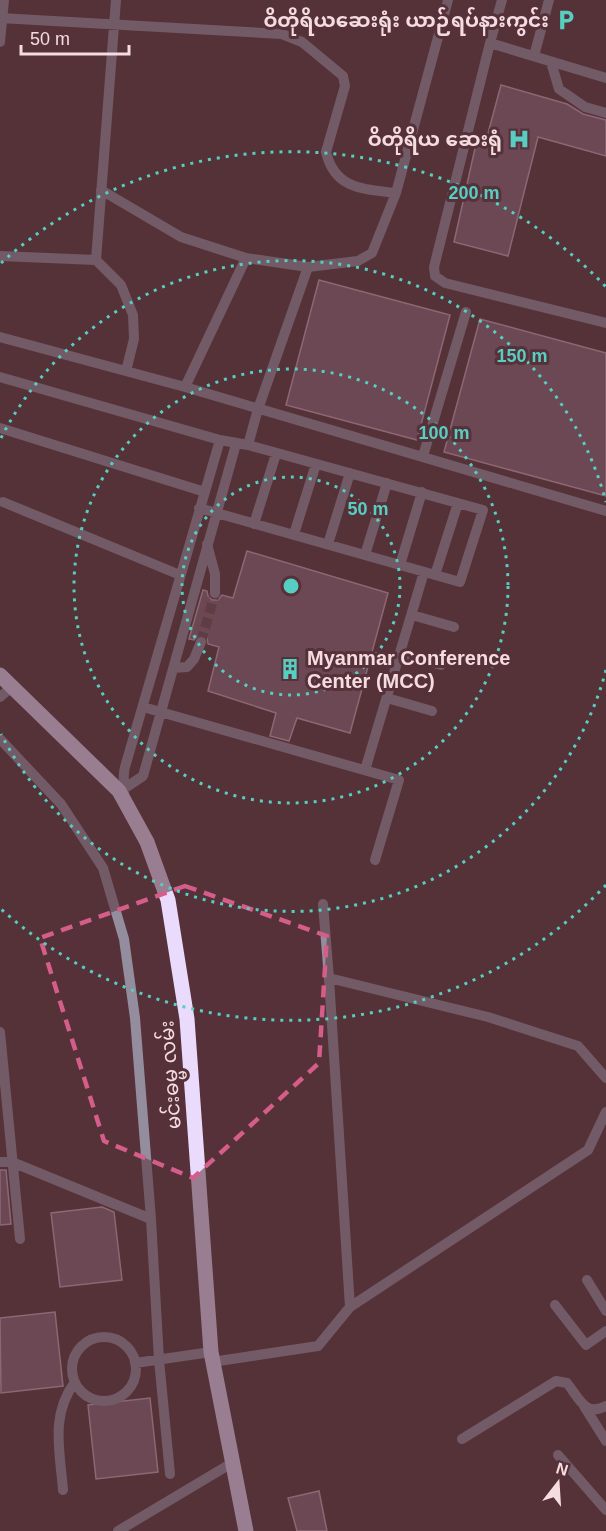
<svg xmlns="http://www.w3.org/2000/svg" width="606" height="1531" font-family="Helvetica,'Noto Sans Myanmar',sans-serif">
<rect width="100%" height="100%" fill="#563139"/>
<path fill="#886376" stroke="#d0a7bc" stroke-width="1.5" d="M501 85 567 104 583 114 606 120V156L538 137 508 256 454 242 478 135 487 137Z
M319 280 450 315 417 440 286 405Z
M480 319 606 353V496L444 452Z
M247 551 388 593 350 733 297 718 289 741 270 736 276 713 208 691 219 647 208 644 207 638 203 635 197 636 194 640 189 639 203 590 207 591 208 596 212 600H218L222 595 233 598Z
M0 1170H6L11 1224 0 1225Z
M102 1207 114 1212 122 1280 60 1287 51 1213Z
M55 1312 63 1386 1 1393 0 1318Z
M150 1398 158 1472 96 1479 88 1405Z
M319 1491 327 1531H297L288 1498Z"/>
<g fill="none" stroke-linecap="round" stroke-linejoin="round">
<path stroke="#6e4b52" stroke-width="10" stroke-dasharray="10 5" stroke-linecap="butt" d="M201 642 215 593"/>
<path stroke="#948d9d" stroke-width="10" d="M502 0 490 43 606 78
M0 18 282 34 302 42 343 76 345 86 326 152C335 190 364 189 396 193
M0 42 4 0
M490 43 434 267 435 276 445 283 606 323
M534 56 549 0
M551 62 559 89 585 107 606 113
M101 190 181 237 246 258
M0 256 96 260 121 285 133 315 134 339 126 371
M96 260 116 0
M0 337 185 387 606 511
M0 377 220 440 248 445 483 510 460 582 199 508
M185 387 246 258 308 267
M0 428 205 492
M248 445 258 409 308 267 358 261 372 253 396 193 448 0
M423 456 466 312
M3 502 180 575
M254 524 276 454
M294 534 316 464
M207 544 215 574V593
M328 544 350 473
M365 555 387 483
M400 565 422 492
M435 575 458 503
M412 615 454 627
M400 654 441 665
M174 668 187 667 194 659 201 642
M0 697 13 686
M387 698 432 711
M143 707 399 780 375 860
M0 739 61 804 103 868 124 939 135 1018 151 1219 159 1360 170 1474
M365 770 424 572
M125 788 143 776 236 444
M124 801C125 789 122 778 125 767L220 440
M323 904 329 978 488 1017 578 1046 606 1078
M329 978 350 1307
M0 1032 20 1239
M0 1162H12L151 1219
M587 1280 606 1311
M555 1305 586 1345 606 1331
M72 1369a32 32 0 1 1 64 0a32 32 0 1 1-64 0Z
M212 1362 318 1346 350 1307 588 1150 606 1112
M135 1363 211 1352
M584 1406 606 1441
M462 1439 556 1381 567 1383C579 1398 585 1417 606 1406
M558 1455 606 1510
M63 1490C60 1451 50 1415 75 1382
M118 1531 232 1463"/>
<path stroke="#eadbfc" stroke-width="15" d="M0 675 119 791 147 842 168 900 187 1019 211 1352 246 1531"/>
</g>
<path d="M0 0H606V1531H0ZM185 886 327 936 319 1063 193 1178 104 1141 40 938Z" fill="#563139" fill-opacity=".55" fill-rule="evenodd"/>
<path fill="none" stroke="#d45d8a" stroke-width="4.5" stroke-dasharray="12 8" stroke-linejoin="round" d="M185 886 327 936 319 1063 193 1178 104 1141 40 938Z"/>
<g fill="none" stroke="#57cec2" stroke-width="3" stroke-dasharray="3 6">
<circle cx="291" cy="586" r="109"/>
<circle cx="291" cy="586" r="217"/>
<path d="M606 670A326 326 0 0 1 1 734M1 438A326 326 0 0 1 606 502"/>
<path d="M606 885A434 434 0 0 1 1 909M1 263A434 434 0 0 1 606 287"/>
</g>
<defs>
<symbol id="parking-bare" viewBox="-9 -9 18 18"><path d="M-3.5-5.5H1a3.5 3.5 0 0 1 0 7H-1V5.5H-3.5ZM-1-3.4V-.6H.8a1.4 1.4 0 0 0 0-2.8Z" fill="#57cec2" stroke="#563139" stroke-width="2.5" paint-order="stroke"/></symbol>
<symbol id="hospital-bare" viewBox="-9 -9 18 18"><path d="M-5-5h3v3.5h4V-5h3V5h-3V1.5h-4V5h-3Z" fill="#57cec2" stroke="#563139" stroke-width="2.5" paint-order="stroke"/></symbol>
<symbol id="building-bare" viewBox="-9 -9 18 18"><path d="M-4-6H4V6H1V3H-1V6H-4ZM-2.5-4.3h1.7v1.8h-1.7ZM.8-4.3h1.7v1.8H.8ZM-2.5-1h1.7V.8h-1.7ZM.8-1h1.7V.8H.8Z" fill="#57cec2" stroke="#563139" stroke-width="2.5" paint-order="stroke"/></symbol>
</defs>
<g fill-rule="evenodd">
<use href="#parking-bare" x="551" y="5" width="30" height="30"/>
<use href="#hospital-bare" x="504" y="124" width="30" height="30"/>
<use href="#building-bare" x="275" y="654" width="30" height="30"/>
</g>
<g text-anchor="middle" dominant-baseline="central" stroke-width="6" stroke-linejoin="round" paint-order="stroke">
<g font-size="20" font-weight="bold" fill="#f4dce0" stroke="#563139" text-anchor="end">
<text x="549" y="20">ဝိတိုရိယဆေးရုံး ယာဉ်ရပ်နားကွင်း</text>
<text x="502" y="139">ဝိတိုရိယ ဆေးရုံ</text>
<text x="307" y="658" text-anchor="start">Myanmar Conference<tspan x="307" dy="23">Center (MCC)</tspan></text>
</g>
<g font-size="20" fill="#f4dce0" stroke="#563139">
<text transform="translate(170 1075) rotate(-94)">မင်းဓမ္မ လမ်း</text>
</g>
</g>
<circle cx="291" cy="586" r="9" fill="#57cec2" stroke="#563139" stroke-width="3"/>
<g font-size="18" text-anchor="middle" font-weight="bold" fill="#57cec2" stroke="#563139" stroke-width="6" stroke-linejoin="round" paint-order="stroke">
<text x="474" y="199">200 m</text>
<text x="522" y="362">150 m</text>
<text x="444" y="439">100 m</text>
<text x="368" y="515">50 m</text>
</g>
<g transform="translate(558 1483) rotate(17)" stroke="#563139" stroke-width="4.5" paint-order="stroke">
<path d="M0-4.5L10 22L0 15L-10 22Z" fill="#f4dce0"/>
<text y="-9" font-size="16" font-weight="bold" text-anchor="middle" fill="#f4dce0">N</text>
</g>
<path d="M21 45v9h108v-9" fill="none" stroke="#f4dce0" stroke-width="3"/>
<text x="30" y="45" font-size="18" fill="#f4dce0" stroke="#563139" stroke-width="4.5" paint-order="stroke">50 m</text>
</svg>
